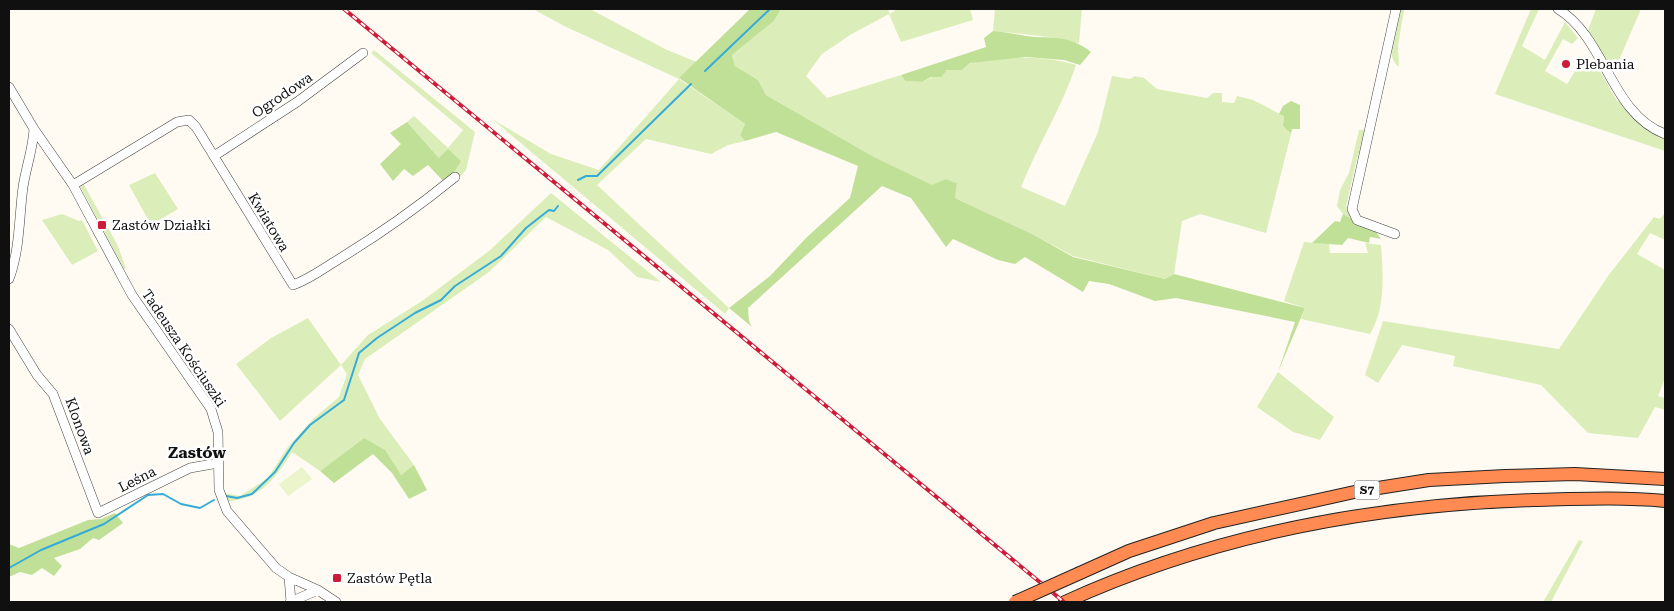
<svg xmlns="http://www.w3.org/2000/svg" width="1674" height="611" font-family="'Roboto Serif',serif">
<rect width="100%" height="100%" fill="#fffbf3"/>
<path fill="#dbeeb9" d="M533 9H590L667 50 697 62 679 79 745 124 740 135 745 141 728 145 711 154 646 139 597 185 729 308 725 314 492 119 551 154 599 170 679 79 564 26Z
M781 9H888L890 14 897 9H970L973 20 901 42 889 14 850 35 822 54 806 76 827 98 901 75 905 81 922 82 947 70H962C965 68 968 64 971 63 994 54 1055 57 1076 65 1062 107 1038 145 1021 187L1065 206 1098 132 1112 76 1130 79 1135 76 1144 78 1157 89 1207 98 1213 93H1222V102L1234 103 1237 96 1253 100 1284 116 1283 126 1291 134 1266 233 1200 214 1182 221 1174 274 1165 279 1073 256 1034 235 955 198 957 183 946 179 932 186 874 157 766 95 758 80 735 66 732 55 774 21Z
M995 9H1082L1079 43C1051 36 1022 34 993 31Z
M1531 9H1539L1522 46 1545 60 1565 22 1578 38 1572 44 1563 39 1545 71 1567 84 1582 60 1589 67 1596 64 1617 101 1621 99C1634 117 1644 129 1665 136V151L1495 94Z
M1596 9H1641L1613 74 1588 30Z
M1400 10H1404L1398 46 1399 67C1383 56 1397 25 1400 10Z
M374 50 475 132 466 170 458 179 407 122 414 116 448 148 463 130 371 53Z
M1359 130H1366L1356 162 1346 207 1350 209 1352 219 1343 214 1337 206 1340 190 1349 173Z
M155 173 178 209 151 225 129 185Z
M83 183 117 244 126 268 124 269 80 186Z
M551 193 661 282 637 277 608 250 546 217 489 272 365 359 358 375 380 419 414 465 401 475 364 438 320 471 292 452C275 479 260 500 227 501L225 493 240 496 268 478 287 448 313 419 339 397 347 374 341 365 280 421 236 364 271 338 308 318 341 365 368 335 422 301 489 251Z
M1665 213V240L1650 233 1637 254 1665 270V378L1658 396 1665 398V410L1655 407 1638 438 1588 433 1541 385 1453 366 1455 356 1402 345 1378 383 1365 375 1383 321 1559 349 1608 276 1654 217 1660 219Z
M62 214 79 221 82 220 98 251 72 265 42 220Z
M1304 242 1329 244 1330 253H1368L1365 243 1381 245C1383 274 1386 308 1370 334L1301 319 1305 308 1284 301Z
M1278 372 1334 417 1320 440 1293 432 1257 407Z
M1579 540 1583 541 1551 602H1543Z"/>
<path fill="#c1e097" d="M750 9H781L774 21 732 55 735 66 758 80 766 95 874 157 932 185 946 179 957 183 955 198 1034 235 1073 257 1165 279 1174 274 1305 308 1278 372 1295 322 1176 298 1155 301 1109 284 1089 281 1083 292 1025 257 1015 264 998 260 953 239 946 247 911 198 882 186 748 308 749 321 752 327 729 308 770 276 807 237 850 198 858 166 776 132 745 141 740 135 745 124 679 78Z
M993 31C1007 32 1022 36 1036 37 1059 38 1072 37 1091 52L1080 65 1064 60 1026 57 970 63 962 70H947L941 77H931L922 82 905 81 901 75 986 47 984 38Z
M1291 101 1300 105V129H1292L1291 134 1283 126 1284 116 1279 114 1283 106Z
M407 122 439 158 448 149 461 161 453 174 444 182 428 165 413 176 404 169 393 181 380 164 401 144 390 133Z
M1343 214 1376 232 1381 239 1370 237 1369 243 1348 238 1342 245 1312 243 1335 221 1340 222Z
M364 438 385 450 401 475 414 465 427 490 409 499 392 473 373 454 334 483 320 471Z
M115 513 123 523 99 540 93 538 80 549 54 558 62 566 54 576 42 568 32 575 20 572 9 577V544L19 548 88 520 101 519Z"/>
<path fill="#ebf4cb" d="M302 467 312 479 288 496 279 484Z"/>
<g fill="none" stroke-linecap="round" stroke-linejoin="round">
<path stroke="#35abd8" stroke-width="2" d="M705 71 770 9
M578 180 586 176H597L691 84
M226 496 237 498 252 494 275 472 294 443 310 425 344 400 359 353 377 338 415 313 441 300 455 286 501 256 526 228 549 210 554 211 558 206
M9 568 41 550 104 524 148 495 163 494 181 504 200 508 214 500"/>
<defs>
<path id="minor" d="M1558 9C1606 38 1610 113 1665 134
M9 87 34 129 73 185 132 295 211 409 218 432 219 490 227 511 276 568 289 577 318 590 336 602
M214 156 297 102 363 53
M73 185 177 122 189 120 196 127 293 285C310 279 324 268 339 259 380 234 418 207 455 177
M1395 234 1357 220 1352 209 1396 9
M9 279C20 250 19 217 23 187 26 167 33 149 34 129
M9 329 37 375 53 394 98 513 190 468 218 463
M289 577 291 602
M290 602 318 590"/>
<path id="highway" d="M1080 573 1129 551 1214 523 1359 491 1429 480 1505 476 1575 474 1665 479
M1065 602C1212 535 1372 505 1533 500 1577 499 1622 497 1665 501"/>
</defs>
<use href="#minor" stroke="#434343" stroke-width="10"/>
<use href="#highway" stroke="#212121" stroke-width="14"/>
<use href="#minor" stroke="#fff" stroke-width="9"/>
<use href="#highway" stroke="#ff8b52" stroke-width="12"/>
<defs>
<path id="rail" d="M344 9 1064 602"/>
</defs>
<use href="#rail" stroke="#cc1c3a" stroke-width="4"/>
<use href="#rail" stroke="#fff" stroke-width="2" stroke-dasharray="5.5" stroke-linecap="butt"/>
<defs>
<path id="highway-bridge" d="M1015 602 1080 573"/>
</defs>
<use href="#highway-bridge" stroke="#212121" stroke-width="14" stroke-linecap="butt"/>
<use href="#highway-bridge" stroke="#ff8b52" stroke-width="12"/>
</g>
<g fill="#cc1c3a" stroke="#fff" stroke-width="2">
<circle cx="1566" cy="64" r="5"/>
<rect x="97" y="220" width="10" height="10" rx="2.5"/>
<rect x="332" y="573" width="10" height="10" rx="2.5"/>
</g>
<g text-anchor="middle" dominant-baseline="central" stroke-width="5" stroke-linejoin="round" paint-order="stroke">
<rect fill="#fff" stroke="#585858" stroke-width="1" x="1354.5" y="480.5" width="25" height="19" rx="4"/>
<g font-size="12" font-weight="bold" fill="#101010">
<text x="1367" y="490">S7</text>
</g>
<g font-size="14" fill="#101010" stroke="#fff" text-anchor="start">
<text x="1576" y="64">Plebania</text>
<text x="112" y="225">Zastów Działki</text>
<text x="347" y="578">Zastów Pętla</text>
</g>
<g font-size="14" fill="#101010" stroke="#fff">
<text transform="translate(282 95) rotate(-34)">Ogrodowa</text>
<text transform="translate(269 222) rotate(59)">Kwiatowa</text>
<text transform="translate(184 348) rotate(56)">Tadeusza Kościuszki</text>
<text transform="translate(80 426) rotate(70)">Klonowa</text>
<text transform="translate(137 479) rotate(-27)">Leśna</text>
</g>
<g font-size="16" font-weight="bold" fill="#101010" stroke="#fff">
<text x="197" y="452">Zastów</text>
</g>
</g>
<rect width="1674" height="611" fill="none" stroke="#101010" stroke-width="20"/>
</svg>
